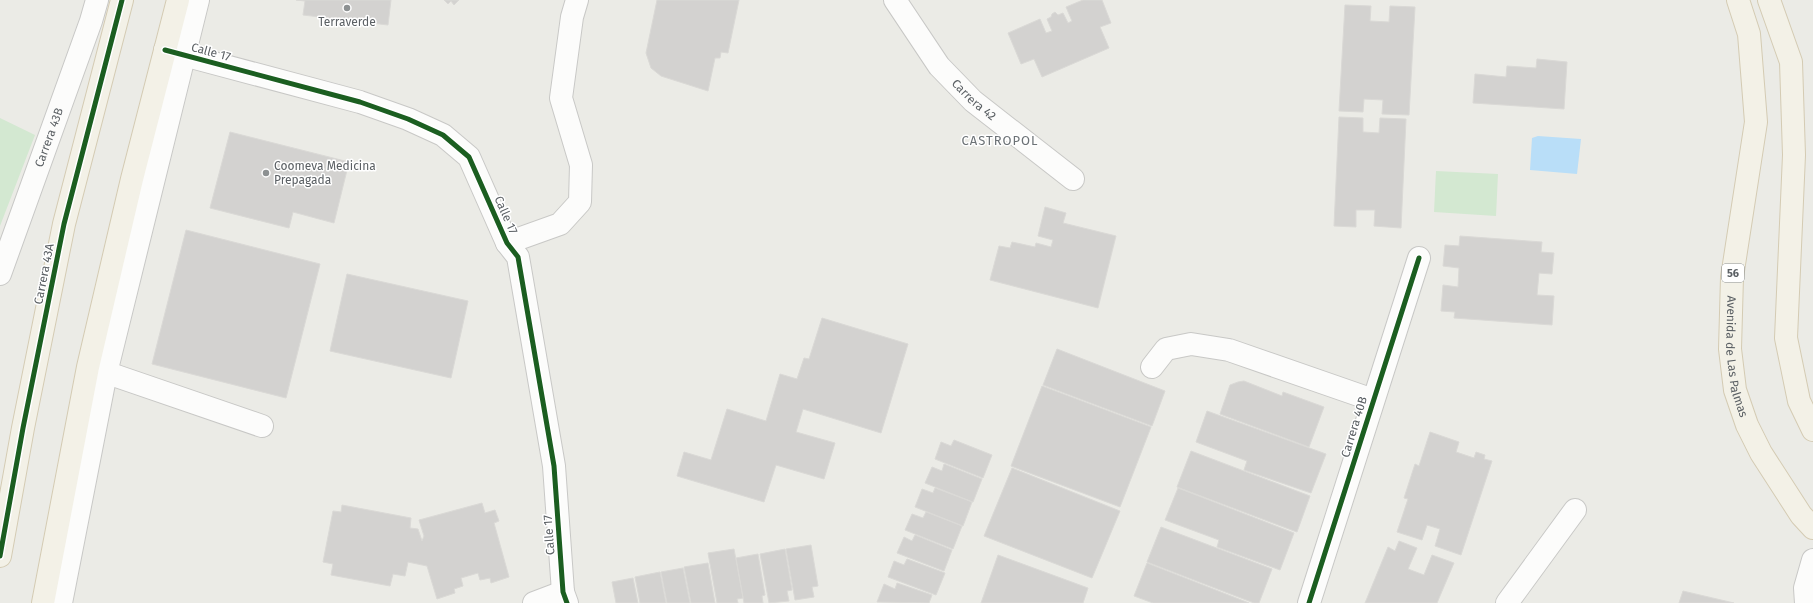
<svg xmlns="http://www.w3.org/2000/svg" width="1813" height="603" font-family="'Fira Sans',sans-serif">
<rect width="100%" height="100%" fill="#ebebe6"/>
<path fill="#d3e8d1" d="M0 118 35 135 0 226Z
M1436 171 1498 174 1496 216 1434 212Z"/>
<path fill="#b9def8" d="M1538 136 1581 139 1577 174 1530 170 1532 138Z"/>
<path fill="#d3d2d0" stroke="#dad9d6" d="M296 0H391L388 25 303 15 305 1Z
M444 0H459L454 5 451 1 448 4Z
M657 0H739L728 53 721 52 720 58H715L708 91 661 76 651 68 646 53Z
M1083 0H1102L1111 23 1100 27 1109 48 1042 77 1034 59 1021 64 1008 33 1040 19 1046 33 1052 31 1047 19 1051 17 1052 14 1055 12 1058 15 1063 13 1068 23 1072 21 1066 7Z
M1345 5 1371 6 1370 21 1389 22 1390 6 1415 7 1409 115 1382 114 1383 100 1364 99 1363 112 1339 111Z
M1537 59 1567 62 1564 109 1473 103 1475 74 1506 77 1507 66 1536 68Z
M1339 117 1363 118V132L1379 133 1380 118 1406 119 1401 228 1374 226 1375 210H1356V227L1334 226Z
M230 132 349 162 334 223 293 212 289 228 210 208Z
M1045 207 1066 213 1063 223 1116 236 1098 308 990 280 999 246 1010 248 1012 242 1035 247 1036 243 1051 247 1053 240 1038 236Z
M186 230 320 264 286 398 152 364Z
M1460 236 1542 242 1541 252 1554 253 1552 274 1539 273 1537 295 1554 296 1552 325 1454 318 1455 312 1441 311 1443 285 1458 287 1459 268 1443 266 1445 245 1459 246Z
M347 274 468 301 451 378 330 351Z
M822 318 908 344 881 433 803 409 796 432 835 443 824 479 776 465 764 502 677 476 684 452 711 460 727 409 766 421 780 374 797 379 804 358 809 359Z
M1057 349 1165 391 1152 426 1043 385Z
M1244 381 1282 396 1283 392 1324 407 1309 447 1220 414 1230 385 1238 382Z
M1042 386 1151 427 1120 507 1011 466Z
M1207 411 1326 454 1311 493 1244 470 1247 461 1196 442Z
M1430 432 1459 442 1456 452 1474 458 1476 452 1485 455 1484 459 1492 461 1461 555 1435 546 1440 529 1427 525 1422 540 1397 532 1408 499 1404 498 1415 464 1419 466Z
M954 440 992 455 983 478 935 459 941 442 951 446Z
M1191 451 1310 496 1297 532 1177 487Z
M944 464 982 479 973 502 925 483 932 467 942 471Z
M1012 468 1120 511 1092 578 984 536Z
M935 488 972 502 963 526 915 507 922 489 933 493Z
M1178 488 1294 533 1280 570 1217 547 1219 540 1165 520Z
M482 503 485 513 495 510 499 521 494 523 509 577 491 583 490 578 480 580 478 573 461 578 463 586 454 589 455 593 437 599 427 566 408 562 405 576 393 574 390 586 331 575 333 564 323 562 333 511 341 512 342 505 411 518 410 528 418 529 422 541 424 536 419 520Z
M926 512 962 526 953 549 905 530 912 514 923 518Z
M1161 527 1272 569 1259 603H1254L1147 562Z
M915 535 952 550 944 571 897 553 904 537 912 541Z
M1399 541 1417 548 1408 569 1424 575 1432 555 1454 563 1437 603H1365L1388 547 1395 551Z
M811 545 818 586 812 587 814 597 795 600 786 549Z
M734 549 743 598 737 599 738 603H717L708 553Z
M785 549 792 590 787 591 789 601 769 603 760 554Z
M758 554 765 595 762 596 763 603H744L736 558Z
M998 555 1088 588 1083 603H981Z
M907 559 945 573 936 595 888 577 894 561 904 565Z
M708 563 715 603H691L684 567Z
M1147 563 1249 603H1153L1134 596Z
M683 568 690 603H667L661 572Z
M660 572 666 603H640L635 577Z
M633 578 638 603H616L612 582Z
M897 583 932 595 929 603 877 602 884 584 895 589Z
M1683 591 1734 603H1679Z"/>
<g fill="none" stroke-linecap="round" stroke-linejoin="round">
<defs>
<g id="minor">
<path id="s1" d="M895 0 939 66 973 101 1073 179"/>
<path d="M165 50 360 102 408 119 443 135 469 157 507 243 518 257 554 466 563 592 567 603"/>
<path d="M507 243 560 224 580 202 581 165 561 98 572 17 577 0"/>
<path id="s2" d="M0 274 91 21 97 0"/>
<path d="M1152 367 1166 349 1191 344 1229 350 1373 400"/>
<path d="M93 368 262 426"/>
<path d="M61 603 106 373 198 0"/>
<path d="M534 603 563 592"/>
<path d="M1309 603 1419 258"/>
<path d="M1507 603 1575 510"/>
<path d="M1806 603 1805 588 1813 560"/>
</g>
<g id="major">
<path id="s3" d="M1738 0 1749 34 1756 122 1732 277 1730 349 1735 390 1747 425 1761 453 1801 515 1813 528"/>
<path d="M1769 0 1791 62 1794 155 1786 338 1799 401 1813 430"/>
<path d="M0 556 23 428 64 224 122 0"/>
<path d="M43 603 88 367 132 179 178 0"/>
</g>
</defs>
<use href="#minor" stroke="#c8c8c6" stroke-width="24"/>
<use href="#major" stroke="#d4cbb3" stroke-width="24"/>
<use href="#minor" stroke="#fcfcfb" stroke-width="22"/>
<use href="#major" stroke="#f3f1e7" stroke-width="22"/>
<defs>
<path id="cycleway" d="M165 50 360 102 408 119 443 135 469 157 507 243 518 257 554 466 563 592 567 603
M0 556 23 428 64 224 122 0
M1309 603 1419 258"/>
</defs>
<use href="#cycleway" stroke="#fff" stroke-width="8"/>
<use href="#cycleway" stroke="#1b5e20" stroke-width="5"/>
</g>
<g fill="#8d9192" stroke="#fff" stroke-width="1.5">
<circle cx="347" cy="8" r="4"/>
<circle cx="266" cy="173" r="4"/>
</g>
<g text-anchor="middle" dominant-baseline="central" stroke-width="3" stroke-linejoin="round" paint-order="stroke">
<rect fill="#fff" stroke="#8c9092" stroke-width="1" x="1722" y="264" width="22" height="18" rx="3"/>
<g font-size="11" font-weight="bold" fill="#5b6064">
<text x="1733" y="273">56</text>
</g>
<g font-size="12" fill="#5b6064" stroke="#fff">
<text x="347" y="22">Terraverde</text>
<text x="274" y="166" text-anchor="start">Coomeva Medicina<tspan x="274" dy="14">Prepagada</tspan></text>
</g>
<g font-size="12" fill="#5b6064" stroke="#fff">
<text transform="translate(211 52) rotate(15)">Calle 17</text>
<text stroke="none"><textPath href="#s1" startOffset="128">Carrera 42</textPath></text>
<text stroke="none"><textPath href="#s2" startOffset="145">Carrera 43B</textPath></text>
<text transform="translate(506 215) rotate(66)">Calle 17</text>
<text transform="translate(44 274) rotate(-79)">Carrera 43A</text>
<text stroke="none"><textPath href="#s3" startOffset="361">Avenida de Las Palmas</textPath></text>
<text transform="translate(1354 427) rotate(-73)">Carrera 40B</text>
<text transform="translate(549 535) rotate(-94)">Calle 17</text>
</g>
<g font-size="13" letter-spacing="1" fill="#6c7276" stroke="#fff">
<text x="1000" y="140">CASTROPOL</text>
</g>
</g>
</svg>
